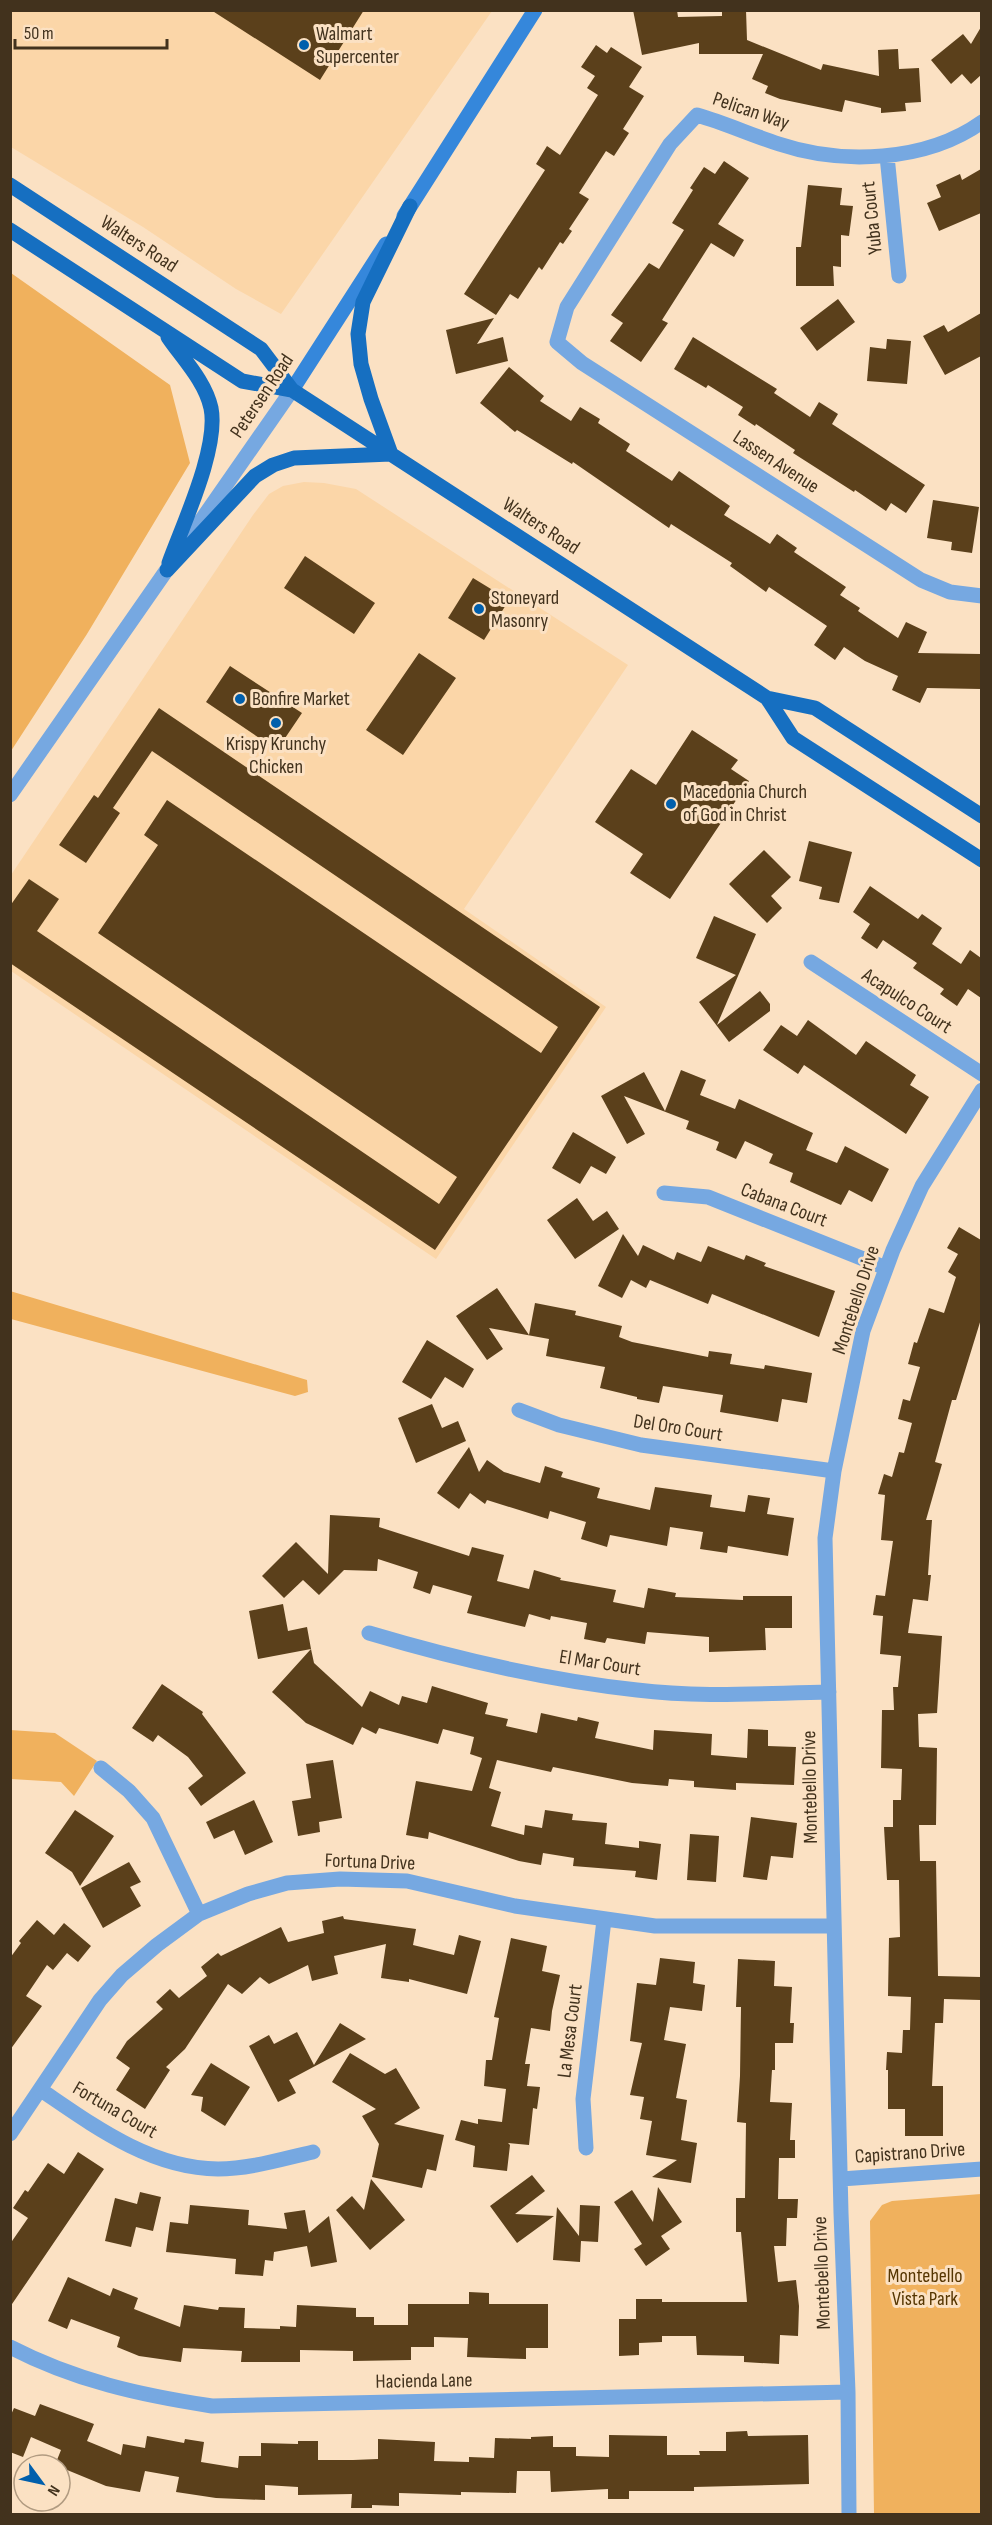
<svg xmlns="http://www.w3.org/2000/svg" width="992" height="2525" font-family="'Sofia Sans Condensed',sans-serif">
<rect width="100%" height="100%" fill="#fbe1c3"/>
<path fill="#fbd6a8" d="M10 11H492L281 314 236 289 143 227 11 147Z
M304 482 324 483 356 489 628 665 464 909 606 1007 436 1259 11 971V875L253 515 269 494 283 486Z"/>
<path fill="#f0b15d" d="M11 273 170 385 190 463 87 634 11 751Z
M10 1291 307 1380 308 1392 295 1396 11 1319Z
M10 1730 55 1733 97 1761 74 1796 61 1782 11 1779Z
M981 2194V2514H874L870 2221 882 2205 892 2201Z"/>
<path fill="#5b401b" d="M211 10H364L320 80Z
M633 10H677L678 17 722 16V10H746L747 40 821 70 823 64 879 76 878 50 898 49 899 69 919 68 921 102 905 103 906 111 881 113V108L845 100 842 112 780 99 765 93 768 86 752 79 763 54H699V43L642 55Z
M981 27V75L971 84 962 74 951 84 931 60 963 34 971 44Z
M596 45 607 53 611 47 642 67 629 87 644 96 623 129 629 133 614 156 606 151 579 193 589 199 569 229 572 231 563 244 560 242 542 270 539 267 518 299 510 294 496 315 464 294 545 170 536 164 547 146 560 155 598 95 587 88 595 76 581 67Z
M724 161 749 178 718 224 744 240 734 257 711 243 662 320 668 323 641 362 610 341 623 323 611 315 649 263 659 269 684 230 672 223 693 190 690 188 704 167 715 174Z
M981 169V213L939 231 927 203 941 197 936 185 960 174 962 180Z
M808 185 842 188 840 205 853 206 849 236 841 235V267L833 266 834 286H796V247H801Z
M838 299 855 322 817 351 800 328Z
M981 313V356L945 375 923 336 944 325 948 332Z
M494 318 477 344 503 337 508 361 456 374 446 330Z
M693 337 777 389 774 393 810 417 819 402 838 414 832 424 925 485 906 513 891 503 886 511 855 490 854 492 793 453 795 450 756 424 755 426 738 415 743 407 708 385 706 388 674 369Z
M887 339 911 341 907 384 867 381 870 347 886 349Z
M509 367 544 396 540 401 571 421 580 407 600 419 598 423 630 444 626 451 672 481 679 471 730 506 724 515 753 533 770 544 777 534 797 548 794 552 846 587 840 595 860 608 858 611 898 638 906 622 927 632 918 653 981 654V689L927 688 920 703 892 690 898 676 865 661 844 647 835 660 814 645 827 626 769 587 766 592 730 566 732 563 671 524 669 528 573 462 572 464 517 430 515 432 480 403Z
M933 500 979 507 972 553 951 550 952 542 927 538Z
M305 556 375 603 354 634 284 588Z
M473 578 509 600 484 640 448 618Z
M419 653 456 678 403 755 366 730Z
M230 666 302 713 277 750 206 702Z
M159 708 600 1007 435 1250 10 963V906L29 879 59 899 37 931 439 1204 457 1177 98 933 158 845 144 835 167 800 541 1053 558 1027 152 751 113 808 120 813 86 863 59 845 94 795 98 798Z
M692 730 738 760 731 769 749 781 670 899 630 873 643 854 595 822 631 769 656 785Z
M809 841 852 852 839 903 819 899 822 887 799 881Z
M764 850 791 877 771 896 782 908 767 923 729 884Z
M870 886 918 919 922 914 942 928 932 944 961 964 970 950 981 958V998L968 989 957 1006 940 994 944 989 913 968 917 963 883 940 877 949 861 938 870 924 853 912Z
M714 916 756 934 717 1025 760 991 770 1004V1011L729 1042 699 1002 736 975 696 958Z
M808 1020 856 1055 866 1041 916 1075 910 1085 929 1097 906 1134 804 1065 798 1074 763 1050 781 1025 797 1036Z
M681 1070 706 1080 700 1095 735 1109 739 1099 813 1133 806 1150 837 1163 845 1146 889 1169 872 1202 849 1190 841 1205 790 1182 793 1173 769 1163 773 1154 745 1141 736 1159 716 1150 719 1142 686 1129 689 1121 624 1096 645 1134 627 1144 601 1096 644 1072 665 1111Z
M573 1132 616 1157 606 1174 591 1166 580 1184 552 1168Z
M577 1198 593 1221 607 1211 619 1229 575 1259 547 1220Z
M959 1227 981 1240V1319L956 1400H952L935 1462 942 1464 926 1520H932L928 1575H931L928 1601 913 1599 908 1633 942 1636 937 1713 918 1714 919 1747 937 1748 936 1825H919L920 1861H936L938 1976 981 1977V2000L944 1999 943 2023H935L932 2086H943V2136H905V2109H888V2070H886L887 2052 902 2053 903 2030H910L911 1997 888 1996 889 1938 900 1937 899 1880H887L884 1827H893V1800H901L902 1769 881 1768 882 1710H894L893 1687H898L901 1656 880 1654 883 1616 873 1615 876 1595 885 1596 893 1541 881 1540 885 1495 878 1494 884 1474 892 1477 899 1452 904 1453 912 1423 898 1419 903 1399 910 1401 920 1367 908 1364 914 1342 917 1343 929 1308 944 1313 956 1277 948 1272 958 1254 947 1248Z
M623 1234 638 1256 643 1245 674 1260 677 1252 701 1262 708 1246 744 1260 746 1255 766 1263 764 1266 835 1291 819 1337 712 1294 708 1304 650 1280 646 1288 631 1280 622 1298 598 1286Z
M497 1288 529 1335 535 1303 576 1311 575 1315 622 1326 619 1337 632 1342 708 1357 709 1351 732 1354 730 1364 764 1369 765 1365 812 1373 807 1403 782 1399 778 1422 720 1412 723 1395 663 1386 659 1403 637 1399V1397L600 1388 605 1367 546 1356 549 1339 489 1328 503 1349 487 1360 456 1316Z
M427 1340 474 1369 463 1388 445 1377 431 1399 402 1382Z
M432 1404 442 1428 458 1421 466 1441 416 1463 398 1418Z
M469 1447 479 1472 487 1460 504 1472 540 1483 545 1466 563 1472 561 1477 600 1488 597 1498 650 1510 655 1487 712 1495 710 1507 745 1512 748 1495 770 1498 767 1514 794 1518 788 1556 728 1546 727 1553 700 1549 703 1532 670 1527 667 1546 610 1535 607 1547 581 1539 586 1522 550 1511 548 1519 487 1500 485 1504 470 1493 459 1509 437 1493Z
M330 1515 380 1518 379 1527 469 1556 472 1547 504 1555 497 1581 529 1589 534 1570 561 1578 560 1580 616 1590 613 1602 644 1608 648 1588 676 1593 675 1597 743 1600V1596H792V1628H765L766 1650 709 1652V1637L647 1632 645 1644 607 1638 605 1643 584 1639 587 1623 551 1616 550 1620 529 1614 525 1627 467 1613 472 1596 433 1585 430 1594 413 1588 418 1572 378 1559 377 1571 344 1570 319 1595 303 1580 284 1598 262 1576 296 1542 328 1574Z
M283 1604 288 1631 307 1627 311 1649 258 1659 249 1611Z
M311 1649 314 1663 362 1707 370 1691 399 1705 402 1696 427 1703 432 1686 488 1703 485 1714 508 1719 506 1726 537 1733 541 1713 577 1721 578 1717 599 1722 595 1738 653 1750 654 1730 712 1734 711 1755 747 1758 748 1729 768 1730V1746L796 1747 794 1785 736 1783V1790L694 1787V1781L669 1779 668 1786 632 1783 553 1767 551 1772 497 1760 489 1788 501 1792 491 1826 524 1835 525 1825 542 1828 545 1810 573 1814 572 1820 607 1823 605 1844 639 1848V1841L661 1844 657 1880 635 1877 636 1871 573 1866 574 1858 543 1853 541 1865 519 1861 429 1832 428 1839 406 1835 416 1781 472 1791 482 1758 470 1754 474 1737 443 1729 438 1744 379 1728 376 1734 362 1727 353 1745 306 1723 272 1692Z
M162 1684 203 1712 202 1714 246 1773 201 1806 188 1788 203 1776 188 1757 158 1735 153 1742 132 1728Z
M333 1760 342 1818 319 1822 320 1832 298 1836 292 1801 311 1798 306 1764Z
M254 1800 273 1842 245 1855 234 1830 214 1839 206 1822Z
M75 1810 114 1836 80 1886 72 1872 45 1853Z
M751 1817 797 1823 793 1858 771 1856 767 1880 743 1877Z
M690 1834 719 1836 716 1882 687 1880Z
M129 1862 141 1882 130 1887 141 1906 103 1928 81 1888Z
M343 1916 344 1919 416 1929 413 1945 454 1955 459 1935 481 1941 467 1994 409 1979V1982L381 1978 386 1944 334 1956 338 1974 312 1981 308 1965 269 1984 260 1977 242 1994 228 1984 185 2049 166 2067 170 2070 145 2109 116 2090 130 2068 116 2058 127 2041 163 2009 156 2002 170 1989 179 1998 207 1976 201 1967 218 1953 221 1956 281 1927 288 1942 324 1933 322 1921Z
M37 1920 54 1935 64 1923 91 1946 78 1962 67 1953 53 1970 47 1965 26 1996 42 2006 10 2050V1958L21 1943 19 1941Z
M511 1938 547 1946 542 1971 560 1975 552 2011 550 2031 531 2028 525 2064H530L527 2086 540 2087 537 2109 533 2108 529 2145 508 2143 510 2145 507 2171 473 2167 475 2146 455 2140 461 2120 478 2124V2119L502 2122 506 2089 484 2086 486 2060H492L499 2018 494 2017Z
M660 1958 695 1962 693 1983 705 1985 702 2011 670 2007 664 2040 686 2044 676 2098 687 2100 681 2140 697 2143 691 2183 652 2177 677 2160 646 2155 652 2121 640 2119 644 2097 630 2095 642 2043 630 2041 637 1983 656 1985Z
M738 1959 775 1961 774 1986 792 1987 790 2023H794L793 2043H775V2070H772L770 2102 792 2103 790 2140H795V2158H779L778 2199H798L797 2218H787L786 2246H774L778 2282 796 2280 799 2306 798 2336 780 2335 779 2364 744 2362V2356L697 2355 696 2336H662V2342L639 2343V2355L619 2356V2319H636V2299H662V2302H747L741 2232H736V2198H745L746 2123 737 2122 740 2076 741 2007H736Z
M340 2023 366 2039 289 2080 296 2093 278 2102 249 2046 269 2035 274 2044 297 2032 314 2065Z
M350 2053 385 2074 396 2068 420 2108 394 2124 444 2135 436 2171 427 2169 422 2188 372 2177 379 2144 362 2116 376 2109 332 2082Z
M211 2063 250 2087 225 2126 201 2111 203 2097 191 2095Z
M78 2152 104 2169 10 2307V2244L28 2218 13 2208 25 2190 28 2192 48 2163 64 2174Z
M532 2175 545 2191 515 2214 554 2216 517 2243 490 2206Z
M371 2179 405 2220 370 2250 336 2210 352 2196 364 2210Z
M658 2187 682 2222 661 2236 670 2249 646 2266 634 2249 642 2244 614 2202 632 2190 653 2222Z
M140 2192 161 2197 153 2231 136 2227 131 2247 105 2241 115 2198 137 2204Z
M190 2205 249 2210 248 2225 287 2229 284 2213 305 2210 309 2233 329 2216 337 2262 311 2267 307 2246 274 2252 273 2261 265 2260 263 2276 235 2274 236 2259 166 2252 170 2222 188 2224Z
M580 2205 600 2206 598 2242 581 2241 580 2262 553 2260 557 2207 579 2236Z
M68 2277 110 2296 113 2288 138 2298 134 2309 180 2327 184 2305 218 2310 219 2307 245 2308 244 2328 280 2329V2326L296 2327 297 2305 356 2308V2317H374V2325H408V2304H469V2292L489 2293V2304H548V2348H526V2359L467 2357 468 2338 434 2337V2347H411V2360L353 2361V2351L300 2350V2362H241L242 2351 183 2348 181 2362 139 2356 117 2347 120 2337 71 2319 67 2329 48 2321Z
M40 2404 94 2424 87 2441 121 2455 123 2444 145 2448 147 2436 184 2443 185 2439 204 2442 201 2462 238 2468 239 2456H261V2443L298 2444V2441H318V2460H353L378 2459V2439L435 2442 434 2461 469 2462V2457L494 2458 495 2438 531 2439V2437L553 2436V2447H576V2456L609 2457V2435L667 2436V2455H700L699 2451H726V2432L747 2431 748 2436 808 2435 809 2484 694 2487V2491H629V2499H608V2489L551 2492 550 2471H517L516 2493 461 2492V2495L399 2493V2506L372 2505V2508H351L352 2494 298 2495V2487L265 2485V2500L216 2498 176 2492 179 2477 145 2471 140 2492 106 2486 55 2465 61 2450 31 2437 23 2457 10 2452V2417L14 2408 35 2416Z"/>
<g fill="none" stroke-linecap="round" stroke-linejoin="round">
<path stroke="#76a8e1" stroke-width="15" d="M982 122C926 162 842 165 779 144 751 135 725 123 697 115L670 144 567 307 557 342 582 363 921 580 950 592 982 596
M887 156 899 276
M10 795 292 390
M811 962 982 1074
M664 1193 708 1197 886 1268
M519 1410 559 1425 641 1445 834 1471
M369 1633C456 1659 547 1680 637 1690 701 1698 765 1693 829 1692
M101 1768 129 1791 153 1818 199 1914
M41 2090C94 2126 150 2168 218 2169 250 2169 282 2159 313 2152
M10 2134 100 2000 122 1975 157 1945 199 1914 248 1894 287 1883 340 1879 407 1881 515 1906 655 1926H834
M586 2148 583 2099 604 1920
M841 2179 982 2169
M10 2347C76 2381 140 2395 212 2406L848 2392
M849 2514 848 2392 841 2213 825 1538 834 1471 863 1331 893 1250 922 1186 982 1090"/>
<path stroke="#3587db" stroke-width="15" d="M404 216 535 10
M292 390 386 244"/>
<path stroke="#166fc1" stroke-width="15" d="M10 185 261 349 292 390 767 698 815 708 982 816
M10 230 242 381 292 390
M168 337C183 359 205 381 211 408 219 448 183 524 169 563
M391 454 371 399 361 364 358 334 363 302 410 206
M167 570 255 476 273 465 294 458 391 454
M767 698 793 738 982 860"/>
</g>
<g fill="#015fac" stroke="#fbe1c3" stroke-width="2">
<circle cx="304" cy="45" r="6"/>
<circle cx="479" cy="609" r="6"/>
<circle cx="240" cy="699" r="6"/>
<circle cx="276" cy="723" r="6"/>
<circle cx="671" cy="804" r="6"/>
</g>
<g text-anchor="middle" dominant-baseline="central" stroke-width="6" stroke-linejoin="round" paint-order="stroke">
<g font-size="20" fill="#42321d" stroke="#fbe1c3" text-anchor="start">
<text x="316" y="34">Walmart<tspan x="316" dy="23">Supercenter</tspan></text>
<text x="491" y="598">Stoneyard<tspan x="491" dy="23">Masonry</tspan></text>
<text x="252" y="699">Bonfire Market</text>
<text x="276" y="744" text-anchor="middle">Krispy Krunchy<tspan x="276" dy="23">Chicken</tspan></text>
<text x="683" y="792">Macedonia Church<tspan x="683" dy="23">of God in Christ</tspan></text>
</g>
<g font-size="20" fill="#42321d" stroke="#fbe1c3">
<text transform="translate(751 111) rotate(19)">Pelican Way</text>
<text transform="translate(872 218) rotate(-96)">Yuba Court</text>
<text transform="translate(139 244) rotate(33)">Walters Road</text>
<text transform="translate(262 396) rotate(-56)">Petersen Road</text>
<text transform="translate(776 462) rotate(33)">Lassen Avenue</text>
<text transform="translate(541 526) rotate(33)">Walters Road</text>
<text transform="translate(907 1001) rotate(33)">Acapulco Court</text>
<text transform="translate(784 1205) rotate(21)">Cabana Court</text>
<text transform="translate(856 1300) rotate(-72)">Montebello Drive</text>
<text transform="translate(678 1428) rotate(9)">Del Oro Court</text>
<text transform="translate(600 1663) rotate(9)">El Mar Court</text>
<text transform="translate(810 1787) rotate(-91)">Montebello Drive</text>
<text transform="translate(370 1862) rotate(2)">Fortuna Drive</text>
<text transform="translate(570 2031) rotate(-83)">La Mesa Court</text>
<text transform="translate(115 2110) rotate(30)">Fortuna Court</text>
<text transform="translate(910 2153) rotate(-4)">Capistrano Drive</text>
<text transform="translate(822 2273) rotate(-92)">Montebello Drive</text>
<text transform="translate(424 2381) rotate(-1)">Hacienda Lane</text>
</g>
<g font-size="20" fill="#563602" stroke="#fbe1c3">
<text x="925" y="2276">Montebello<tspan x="925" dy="23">Vista Park</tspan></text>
</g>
</g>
<rect width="992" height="2525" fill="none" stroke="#42321d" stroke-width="24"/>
<g transform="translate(42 2483) rotate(123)"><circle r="28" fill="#fbe1c3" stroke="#b19b81" stroke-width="1.5"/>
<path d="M0-4.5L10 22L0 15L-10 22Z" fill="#015fac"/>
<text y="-9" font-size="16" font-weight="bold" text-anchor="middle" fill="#42321d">N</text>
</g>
<path d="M15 39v9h152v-9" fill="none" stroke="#42321d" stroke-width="3"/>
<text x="24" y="39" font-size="18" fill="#42321d" stroke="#fbe1c3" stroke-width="4.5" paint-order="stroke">50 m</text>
</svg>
